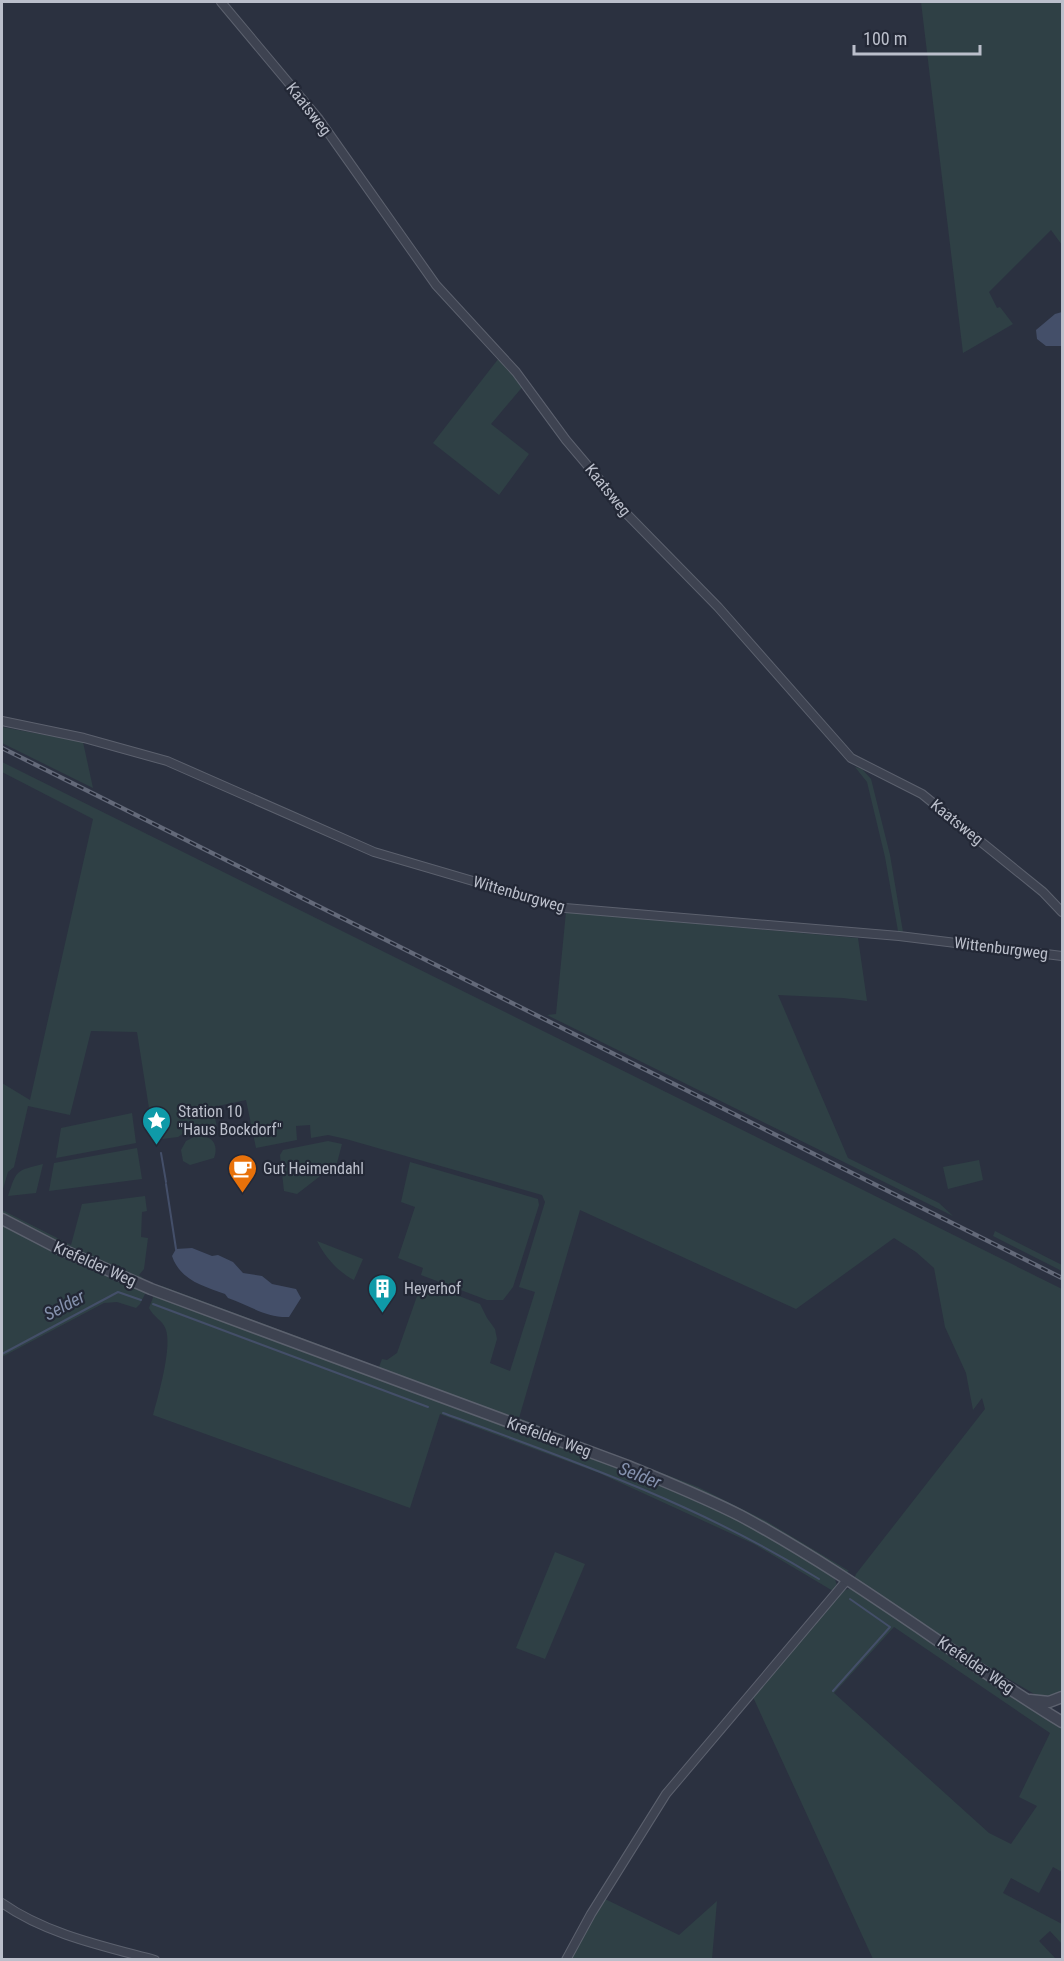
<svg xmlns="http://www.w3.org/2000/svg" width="1064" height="1961" font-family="'Roboto Condensed',sans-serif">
<rect width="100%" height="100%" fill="#2b3140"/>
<path fill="#2f4045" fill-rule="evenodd" d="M921 2H1062V245L1051 230 989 292 997 308 1000 307 1013 324 963 353Z
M499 358 524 385 491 424 529 454 499 495 433 443Z
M2 727 83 742 93 788 2 743Z
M2 762 1062 1289V1690L1052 1698 1036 1695 990 1668 854 1579 856 1574 985 1409 982 1398 973 1410 966 1373 945 1327 934 1268 916 1252 894 1238 796 1309 580 1210 519 1418 698 1487 766 1521 849 1571 845 1573 763 1524 161 1289 162 1286 379 1367 382 1359 387 1360 397 1353 422 1282 480 1304 487 1318 495 1329 497 1339 490 1363 510 1371 535 1292 519 1287 545 1202 542 1195 346 1139 328 1135 311 1138 310 1125 296 1126 297 1140 256 1148 246 1100 213 1107 217 1128 209 1130 197 1127 187 1131 178 1137 154 1140 137 1032 91 1031 70 1115 28 1106 14 1167 8 1172 2 1192V1083L30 1100 93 819 2 772Z
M855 767 862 769 871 779 890 855 903 932 898 931 885 857 867 782Z
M566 912 858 938 867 1001 843 998 778 995 848 1158 939 1203 953 1216 547 1015 556 1014Z
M132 1113 136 1143 56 1158 61 1128Z
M198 1135C212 1136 219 1144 214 1158L190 1165 183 1161 181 1150 186 1141Z
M328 1141 342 1144 337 1163 297 1194 284 1191 280 1155 283 1150Z
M137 1148 142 1179 49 1191 54 1163Z
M979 1160 983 1180 948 1189 943 1167Z
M410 1162 538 1199 539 1205 513 1287 503 1300H487L421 1275 423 1268 398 1258 415 1207 401 1202Z
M43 1164 36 1193 8 1196C17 1169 16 1171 43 1164Z
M145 1196 147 1211 142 1212 141 1237 148 1238 144 1269 139 1275 143 1278 141 1281 67 1248 2 1214V1210L71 1245 82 1204Z
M2 1224 84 1266 146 1292 140 1304 136 1308 117 1302 104 1303 2 1357Z
M995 1231 1062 1265V1271L993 1236Z
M317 1241 363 1259 354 1280C338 1272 325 1257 317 1241Z
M154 1295 683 1493 750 1526 832 1575 835 1579 837 1586 833 1591 754 1544 599 1473 440 1414 410 1508 153 1415C158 1396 172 1349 166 1330 163 1320 153 1317 149 1308Z
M555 1552 585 1564 545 1659 516 1648Z
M852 1588 1062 1729V1872L1053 1867 1039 1893 1011 1878 1003 1893 1062 1924V1944L1050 1931 1039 1941 1056 1959H873L753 1697 839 1596 845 1590ZM894 1627 1050 1733 1019 1797 1037 1806 1011 1844 989 1833 834 1693Z
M605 1899 679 1935 717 1901 712 1959 570 1960Z"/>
<path fill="#444f69" d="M1062 312V346H1046L1037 339 1036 330 1055 314Z
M192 1248 212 1256 218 1255 233 1262 243 1273 262 1276 272 1284 296 1289 301 1298 289 1317C266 1318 249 1305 228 1298L225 1294C203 1286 180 1280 172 1256L176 1249Z"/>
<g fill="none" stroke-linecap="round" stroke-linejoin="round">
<path stroke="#444f69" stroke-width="2" d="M161 1153 166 1182
M166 1184 176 1249
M153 1304 428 1407
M2 1354 118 1292 141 1300
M443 1413C572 1460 702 1506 819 1579
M833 1691 890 1627 850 1599"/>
<defs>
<path id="minor" d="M221 2 318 118 436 285 516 372 566 440 604 485 617 504 718 607 851 758 922 794 1043 892 1062 912
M2 721 84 738 167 761 374 852 565 908 899 936 1062 956
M2 1903C46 1934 103 1946 155 1960
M566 1960 591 1914 666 1794 847 1580"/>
<path id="tertiary" d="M2 1219 58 1248 151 1289 628 1466C666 1482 704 1497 741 1516 853 1576 954 1656 1062 1722
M1030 1700 1049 1702 1062 1697"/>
</defs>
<use href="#minor" stroke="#5c616e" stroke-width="10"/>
<use href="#tertiary" stroke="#5c616e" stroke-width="13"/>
<use href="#minor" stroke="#3e4351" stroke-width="8"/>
<use href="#tertiary" stroke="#3e4351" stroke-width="10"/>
<defs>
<path id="rail" d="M2 748 1062 1278"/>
</defs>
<use href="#rail" stroke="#636979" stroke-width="4.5"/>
<use href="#rail" stroke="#232836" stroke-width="2" stroke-dasharray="7" stroke-linecap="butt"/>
</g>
<defs>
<symbol id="sight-pin" viewBox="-11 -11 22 30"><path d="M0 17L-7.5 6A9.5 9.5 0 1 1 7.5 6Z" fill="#0f9aa8" stroke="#232836"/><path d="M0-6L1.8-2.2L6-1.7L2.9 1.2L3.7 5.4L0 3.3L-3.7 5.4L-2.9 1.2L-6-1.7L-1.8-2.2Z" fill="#fff"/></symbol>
<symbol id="cafe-pin" viewBox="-11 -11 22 30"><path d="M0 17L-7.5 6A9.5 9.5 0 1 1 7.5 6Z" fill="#e8710a" stroke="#232836"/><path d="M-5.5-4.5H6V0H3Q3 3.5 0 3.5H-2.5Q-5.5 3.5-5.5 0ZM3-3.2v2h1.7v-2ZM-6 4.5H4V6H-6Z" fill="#fff"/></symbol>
<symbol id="building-pin" viewBox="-11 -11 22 30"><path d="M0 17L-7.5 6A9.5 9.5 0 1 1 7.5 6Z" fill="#0f9aa8" stroke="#232836"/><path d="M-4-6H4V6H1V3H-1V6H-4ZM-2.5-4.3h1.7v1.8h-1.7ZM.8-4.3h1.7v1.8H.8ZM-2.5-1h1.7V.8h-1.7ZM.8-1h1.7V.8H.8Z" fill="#fff"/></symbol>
</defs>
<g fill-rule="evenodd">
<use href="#sight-pin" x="140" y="1104" width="33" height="45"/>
<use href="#cafe-pin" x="226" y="1152" width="33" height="45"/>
<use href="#building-pin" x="366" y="1272" width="33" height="45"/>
</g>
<g text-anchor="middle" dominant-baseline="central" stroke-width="4.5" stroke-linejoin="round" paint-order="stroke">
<g font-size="16" fill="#bbbfcb" stroke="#232836">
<text transform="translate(309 109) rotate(52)">Kaatsweg</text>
<text transform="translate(608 490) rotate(51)">Kaatsweg</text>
<text transform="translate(957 822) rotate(39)">Kaatsweg</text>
<text transform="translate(519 894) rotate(16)">Wittenburgweg</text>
<text transform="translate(1001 948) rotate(7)">Wittenburgweg</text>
<text transform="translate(95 1264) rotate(24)">Krefelder Weg</text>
<text transform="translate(549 1437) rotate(20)">Krefelder Weg</text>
<text transform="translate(976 1665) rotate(34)">Krefelder Weg</text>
</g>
<g font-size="16" fill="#bbbfcb" stroke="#232836" text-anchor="start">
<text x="178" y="1111">Station 10<tspan x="178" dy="18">"Haus Bockdorf"</tspan></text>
<text x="263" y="1168">Gut Heimendahl</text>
<text x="404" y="1288">Heyerhof</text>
</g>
<g font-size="18" font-style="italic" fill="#8692ae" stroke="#232836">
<text transform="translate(64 1305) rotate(-28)">Selder</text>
<text transform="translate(640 1475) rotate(21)">Selder</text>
</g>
</g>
<rect width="1064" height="1961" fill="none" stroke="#bbbfcb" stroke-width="6"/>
<path d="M854 45v9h126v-9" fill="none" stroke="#bbbfcb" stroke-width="3"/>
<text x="863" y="45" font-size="18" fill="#bbbfcb" stroke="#232836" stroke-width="4.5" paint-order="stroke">100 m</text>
</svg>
